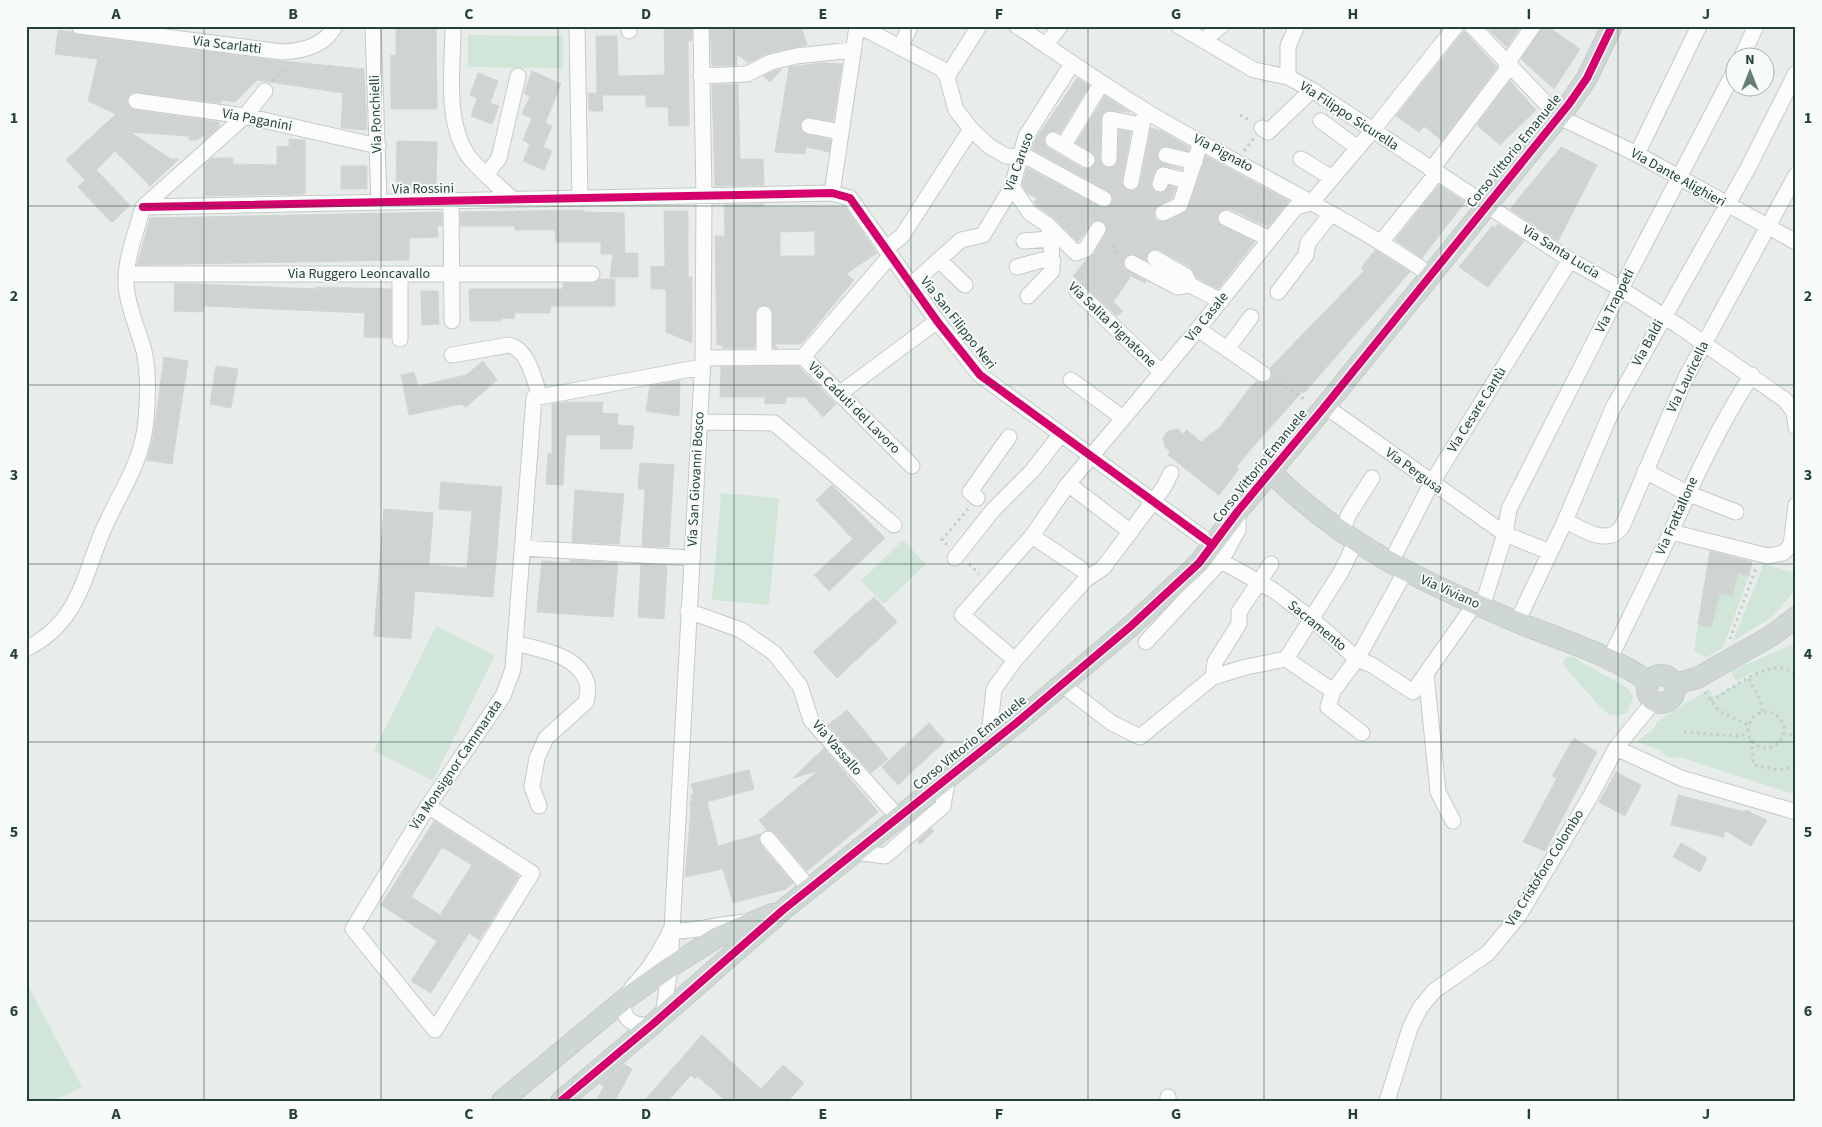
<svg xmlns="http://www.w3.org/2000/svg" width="1822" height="1127" font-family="'Source Sans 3',sans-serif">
<rect width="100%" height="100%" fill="#e8edeb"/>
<path fill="#d1e6d8" d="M468 35 563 36V68L468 67Z
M721 493 779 498 769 605 712 600Z
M903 540 926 564 884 604 861 581Z
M1764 564 1796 573V589L1773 616 1732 642Z
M1738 573 1749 576 1723 648 1707 657 1694 651 1698 624 1711 628 1720 593 1732 596Z
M436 626 495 655 433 781 374 751Z
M1796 643V795L1683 758 1667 757 1660 750 1637 742 1655 727 1656 723C1674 709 1691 702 1709 689L1714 697 1755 674 1754 672 1736 681 1731 671Z
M1567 657H1573L1627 688 1633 697 1628 712 1618 716 1608 714 1600 707 1564 666 1563 662Z
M26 982 82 1087 53 1101H26Z"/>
<path fill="#cfd4d2" stroke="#d1d6d4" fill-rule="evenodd" d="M396 26H436L437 109H391V55H396Z
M664 26H692V41H688L689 126H669L668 107H646V95H602L603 111H589L588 93H597L596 36H617L618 76 665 75Z
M710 26H801L807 45 769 53 748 63 737 54V65L712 66Z
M1485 26H1517L1519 29 1507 47Z
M1542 26H1547L1580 49 1554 89 1521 59Z
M58 30 72 32 78 35 281 61 364 69 367 130 341 128 343 93 257 80 235 102 221 100V103L133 92 127 100 130 108 134 110 219 122V127L205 140 204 134 198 140H189V136L130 132 171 159H179L150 186 115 151 96 170 130 205 112 223 78 187 85 180 66 160 116 114 88 101 98 59 55 54Z
M1464 31 1497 67 1442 141 1424 126 1419 132 1396 116Z
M823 63 842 64 833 121 806 117 800 125 803 133 831 140 829 152 806 147 805 154 775 152 789 67Z
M782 69 770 82 763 76 774 71Z
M532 71 561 84 545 123 552 126 543 147 552 151 544 170 523 161 530 144 523 140 532 118 522 114 530 96 524 93Z
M478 73 498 81 490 103 499 106 492 124 471 116 477 98 470 95Z
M1077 78 1089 86 1060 133 1053 131 1045 135 1044 140 1048 148 1082 168H1092L1096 161 1095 155 1076 143 1105 96 1130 112 1107 110 1101 119 1100 159 1105 167H1113L1117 163 1119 130 1131 132 1122 180 1125 189 1134 191 1140 184 1151 128 1162 131 1189 147 1188 151 1164 146 1157 152 1160 162 1182 169 1161 166 1154 172 1151 185 1153 191 1161 193 1169 186 1176 188 1172 198 1155 208 1154 217 1158 221H1167L1187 211 1206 156 1289 201 1268 227 1230 209H1225L1218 214 1217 219 1222 226 1255 242 1218 289 1197 278 1191 268 1160 250H1150L1146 260 1131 254 1124 259V268L1146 281 1145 283 1131 276 1113 302 1123 311 1117 316 1073 276 1087 259 1094 254 1106 233V225L1102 221H1093L1078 242 1054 218 1037 206 1034 202 1037 198 1027 193 1022 185 1027 168 1100 207H1108L1112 203V195L1108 191 1032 149 1035 140Z
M1510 81 1536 110 1500 145 1477 125Z
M738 84 740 159H763L764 185 715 186 712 85Z
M289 139 305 140V194L205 196V164L212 158H233V164L277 165V146L289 147Z
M397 141 437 142 436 190H396Z
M1561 147 1597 165 1558 241 1510 209Z
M341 166H367V189H341Z
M1439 185 1465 202 1422 258 1395 240Z
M764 204V207H845L877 253 846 274 854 280 801 344H774L778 348H773V314L769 306 764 305 759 306 755 314V348H722V345H717L715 236H725L724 205ZM815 231V256H780V232Z
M584 210V212L624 213 625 253H638V277H610L613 254H601V242H556L555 230H515V226H461L460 212Z
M664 211H688V277H692V343L666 332V289H651V266L665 267Z
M442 212V226H437L438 237 409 238V260L137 265 150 218Z
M1498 224 1524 241 1488 287 1459 267 1492 226 1495 228Z
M1375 250 1410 272 1304 393 1302 392 1250 450 1236 467 1239 469 1219 495 1168 455 1170 451 1165 447 1163 438 1168 431 1178 429 1183 434 1187 430 1201 442 1220 427 1252 385 1257 381 1263 383 1270 380 1272 374 1270 368 1364 271 1361 268Z
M600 279H615V306H551L550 313H515L514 319 501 318V321H470L469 289H563V283H592Z
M175 283 316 289V287L391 289V338L364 337 365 313 204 306 203 312 174 311Z
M421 291H438L439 324 422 325Z
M164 357 188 361 172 464 147 460 153 439Z
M483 361 497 380 466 407 461 404 409 415 401 375 414 372 418 386 466 375Z
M216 366 238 369 231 408 210 404Z
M798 366 836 404 823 417 805 397H786V403L765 404V397H720L721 367Z
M680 381 679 416 646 411 650 386Z
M566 402H603L602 413 618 414 617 425 634 426 632 449H600L601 435H566L563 485 546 484 548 454H552V404Z
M640 463 674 465 669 547 642 546 645 489H638Z
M441 482 502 487 493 597 415 591 411 639 374 636 384 509 433 513 429 565 467 568 472 511 439 509Z
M832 485 885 538 829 591 814 575 853 539 816 500Z
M575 490 624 494 619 544 572 542Z
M1710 551 1752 562 1749 576 1738 573 1732 596 1720 593 1711 628 1698 624Z
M570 560 618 563 613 617 537 612 542 561 570 563Z
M641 564 667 566 664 619 638 617Z
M874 597 897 622 837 678 813 652Z
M847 710 888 759 871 773 828 725Z
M929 723 945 741 898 785 882 767Z
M1574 738 1597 752 1545 851 1523 842 1557 778 1552 776Z
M824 748 878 812 807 871 775 833 767 830 759 820 818 771 793 778Z
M749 770 754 789 707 802 718 846 760 834 761 845 793 883 786 889 733 903 723 869 685 877 691 810 690 802 692 801 691 795 694 794 691 784Z
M1616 772 1641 785 1625 816 1599 802Z
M1678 795 1745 812 1746 810 1767 820 1751 846 1724 830V837L1671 825Z
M434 821 519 876 479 940 469 933 431 993 411 981 437 941 381 905ZM442 847 472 865 440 915 411 897Z
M931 828 934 831 920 844 917 841Z
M1681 843 1707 858 1700 872 1673 857Z
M702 1035 761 1089 783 1065 804 1083 788 1101H726L697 1076 695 1079 691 1075 668 1101H644Z
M624 1064 632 1069 615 1101H596L604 1086 600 1084Z"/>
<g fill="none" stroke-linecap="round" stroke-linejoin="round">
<defs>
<path id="minor" d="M79 26 282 52C303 51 325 46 335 26
M373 26 379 202
M453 26C453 67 444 122 469 157 481 172 499 186 513 200
M577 26 580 199
M628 26 629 31
M859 26 942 69 947 77 956 110 971 129 989 146 1006 156 1029 158 1104 199
M1017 26C1065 58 1111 91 1161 120 1251 172 1345 216 1431 275
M1179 26 1254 70 1288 77 1312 90 1570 260 1621 289 1679 326 1785 400 1794 412 1796 427
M1472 26 1559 117 1637 154 1796 242
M1204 40 1221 26
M1046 45 1060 26
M901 47 910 26
M1741 58 1756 26
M1506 65 1533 26
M701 76 747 74 771 62 796 56 852 50
M947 77 979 26
M1288 77V46L1297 26
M136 101 245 116 378 146
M1321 121 1358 148
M809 126 841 132
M1262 128 1268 132 1312 90
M1053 140 1087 160
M1064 145 1101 84
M1637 154 1699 26
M1166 155 1195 162
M1109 159 1110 119 1142 125
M1301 159 1332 178
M1431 170 1509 67
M487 174 499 158 518 76
M1131 182 1145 110
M1160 184 1163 175 1188 181
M1012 187 1030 213 1048 225 1076 253 1086 249 1098 229
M832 193 857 26
M451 201 452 321
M143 207 832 193 850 198 937 321 980 375 1213 545
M143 207 245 116 265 91
M1163 213 1180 205 1201 142
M1226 218 1270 239
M1024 241 1051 239
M1382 241 1436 174
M885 249 902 236 971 129
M1155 258 1186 276 1190 285 1221 301
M940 261 965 285
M1132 263 1177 287 1190 285
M1017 267 1042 260 1053 261
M126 274H592
M400 274V339
M911 285 961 240 983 235 1012 187 1026 136 1072 64
M1077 291 1161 372
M1278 292 1306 255 1308 243 1331 214
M1028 296 1052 271 1051 239 1048 225
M764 314V357
M1198 329 1263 374
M1227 349 1251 317
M452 355 509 345C529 350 533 378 540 396
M803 357 890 256
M703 358 803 357 912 466
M1071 380 1123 418
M839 394 937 321
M1325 406 1505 534 1509 509 1621 289 1734 72
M699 422 774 423 894 525
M1645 471 1687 493 1736 512
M1068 484 1131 532
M977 498 970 492 1009 437
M1565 521C1583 529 1607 547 1622 527L1686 377 1796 175
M1671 532 1768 556 1783 553 1791 545 1796 505
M1341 533 1349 514 1372 478
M1032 536 1081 569
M522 548 691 558
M955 558 993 510 1032 471 1061 434
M1221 561 1273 590 1312 619 1357 659 1372 665 1413 692 1475 604
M1390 564 1431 484 1570 260
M1482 607 1505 534 1550 552
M688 611 741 630 774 653 800 686 811 720 898 817
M1517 622 1565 521 1613 408 1748 168 1796 73
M1146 642 1221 561 1238 530V511
M515 643C540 650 578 654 587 683 589 688 587 696 586 702L546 738 537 758 532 787 539 806
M26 649C73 625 81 589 98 543 113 500 142 469 146 420 148 397 149 373 144 351 139 332 130 313 127 293 122 266 136 233 143 207
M1286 659 1341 572 1356 541
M1286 659 1333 691 1328 707 1362 733
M1015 660 962 615 1032 536 1068 484 1198 329 1296 207 1311 203 1373 130 1456 26
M1609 660C1630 617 1651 575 1671 532 1695 478 1719 425 1752 375
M1426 674 1438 792 1453 821
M1213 677 1215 662 1239 624V612L1271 564
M1061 684 1112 723 1140 737 1213 677 1246 667 1286 659
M1333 691 1357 659 1405 572
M988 744 994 689 1015 660 1086 579 1103 568 1164 487 1171 473
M1616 748 1681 778 1796 812
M428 806 532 873 435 1030 353 929 428 806 503 696 513 669 534 398 702 367
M768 839 810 889
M857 852 885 856 943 806 948 776
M670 931C696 932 721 923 747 922
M663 1016 670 967 703 358 704 196 701 26
M653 1024C637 1028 619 1020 625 1001 628 990 641 978 648 969 656 958 663 945 670 932
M1168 1097V1101
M1387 1101 1410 1028 1420 1008 1434 991 1488 953 1518 917 1590 797 1616 748 1654 701"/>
<path id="major" d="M1271 472C1345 546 1422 582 1517 622 1561 640 1609 654 1648 681
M1647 689a14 14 0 1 1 28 0a14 14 0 1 1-28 0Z
M1674 684 1697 678 1771 636 1796 617
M502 1101 625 999 670 967 716 938 772 914
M561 1101 653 1024 783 910 1015 724 1131 626 1199 563 1238 511 1322 410 1569 104 1587 78 1612 26"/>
</defs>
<use href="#minor" stroke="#c5cac8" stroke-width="17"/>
<use href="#major" stroke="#c3ccc9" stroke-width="22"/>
<path stroke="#c3ccca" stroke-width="3" stroke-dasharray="2.5 4" stroke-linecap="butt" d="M273 81 286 67
M1240 115 1251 121
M1244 151 1254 138
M1113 245 1119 255
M1274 380 1307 401
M947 545 942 540 968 509
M969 564 979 574
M1730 639 1756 568
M1749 679 1761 702 1762 712
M1705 692 1719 711 1748 725
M1711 701C1732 689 1778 650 1796 678
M1748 730a18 18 0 1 1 36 0a18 18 0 1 1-36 0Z
M1684 732 1736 736 1748 734
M1783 734 1796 735
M1751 740 1754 765 1778 770 1796 766"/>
<use href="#minor" stroke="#fcfcfc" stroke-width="15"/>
<use href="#major" stroke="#cfd7d5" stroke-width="20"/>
<defs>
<path id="cycleway" d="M143 207 832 193 850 198 937 321 980 375 1213 545
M561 1101 653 1024 783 910 1015 724 1131 626 1199 563 1238 511 1322 410 1569 104 1587 78 1612 26"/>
</defs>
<use href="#cycleway" stroke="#f7fbf9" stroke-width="11"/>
<use href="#cycleway" stroke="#d6006c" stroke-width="8"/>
</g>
<path fill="none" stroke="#24423a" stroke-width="1" stroke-opacity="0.55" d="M204 26V1101M381 26V1101M558 26V1101M734 26V1101M911 26V1101M1088 26V1101M1264 26V1101M1441 26V1101M1618 26V1101M26 206H1796M26 385H1796M26 564H1796M26 742H1796M26 921H1796"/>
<g text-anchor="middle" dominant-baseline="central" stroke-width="4" stroke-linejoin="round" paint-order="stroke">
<g font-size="14" fill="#24423a" stroke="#f7fbf9">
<text transform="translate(227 45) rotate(7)">Via Scarlatti</text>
<text transform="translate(376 114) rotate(-92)">Via Ponchielli</text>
<text transform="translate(1349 116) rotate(33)">Via Filippo Sicurella</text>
<text transform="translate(257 120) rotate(11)">Via Paganini</text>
<text transform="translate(1514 151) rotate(-51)">Corso Vittorio Emanuele</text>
<text transform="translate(1223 153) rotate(28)">Via Pignato</text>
<text transform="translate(1019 162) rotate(-70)">Via Caruso</text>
<text transform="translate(1678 178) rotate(29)">Via Dante Alighieri</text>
<text transform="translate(423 189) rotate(-1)">Via Rossini</text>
<text transform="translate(1561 252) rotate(32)">Via Santa Lucia</text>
<text x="359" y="274">Via Ruggero Leoncavallo</text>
<text transform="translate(1615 301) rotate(-63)">Via Trappeti</text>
<text transform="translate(1207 317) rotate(-51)">Via Casale</text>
<text transform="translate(958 323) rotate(52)">Via San Filippo Neri</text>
<text transform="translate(1112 325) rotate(44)">Via Salita Pignatone</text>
<text transform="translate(1648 343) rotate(-61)">Via Baldi</text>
<text transform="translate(1688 377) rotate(-64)">Via Lauricella</text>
<text transform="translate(854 408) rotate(45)">Via Caduti del Lavoro</text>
<text transform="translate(1477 410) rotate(-58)">Via Cesare Cantù</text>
<text transform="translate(1260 466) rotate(-51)">Corso Vittorio Emanuele</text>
<text transform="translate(1414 471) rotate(36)">Via Pergusa</text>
<text transform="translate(696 479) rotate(-87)">Via San Giovanni Bosco</text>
<text transform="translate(1677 516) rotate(-66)">Via Frattallone</text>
<text transform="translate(1450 592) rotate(24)">Via Viviano</text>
<text transform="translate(1317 626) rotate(39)">Sacramento</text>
<text transform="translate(970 743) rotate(-39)">Corso Vittorio Emanuele</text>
<text transform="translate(837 748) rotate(49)">Via Vassallo</text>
<text transform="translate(456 765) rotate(-56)">Via Monsignor Cammarata</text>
<text transform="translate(1545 868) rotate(-58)">Via Cristoforo Colombo</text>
</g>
</g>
<rect width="1822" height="1127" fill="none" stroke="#f7fbf9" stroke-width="55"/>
<g transform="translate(1750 72)"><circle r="24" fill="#f7fbf9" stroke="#a3b1ad"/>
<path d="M0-4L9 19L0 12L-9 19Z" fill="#697e78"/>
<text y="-8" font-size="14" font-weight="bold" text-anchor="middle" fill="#24423a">N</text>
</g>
<rect x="28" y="28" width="1766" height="1072" fill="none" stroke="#24423a" stroke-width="2"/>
<g font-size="16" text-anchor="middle" font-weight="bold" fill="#24423a">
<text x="116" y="19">A</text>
<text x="293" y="19">B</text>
<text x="469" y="19">C</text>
<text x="646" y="19">D</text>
<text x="823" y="19">E</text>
<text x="999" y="19">F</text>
<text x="1176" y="19">G</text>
<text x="1353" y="19">H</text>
<text x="1529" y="19">I</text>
<text x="1706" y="19">J</text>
<text x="14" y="123">1</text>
<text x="1808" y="123">1</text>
<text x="14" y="301">2</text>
<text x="1808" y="301">2</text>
<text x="14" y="480">3</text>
<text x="1808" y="480">3</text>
<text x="14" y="659">4</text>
<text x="1808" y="659">4</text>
<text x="14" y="837">5</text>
<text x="1808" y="837">5</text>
<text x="14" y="1016">6</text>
<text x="1808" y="1016">6</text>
<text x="116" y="1119">A</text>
<text x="293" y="1119">B</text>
<text x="469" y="1119">C</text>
<text x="646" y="1119">D</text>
<text x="823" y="1119">E</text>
<text x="999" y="1119">F</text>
<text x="1176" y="1119">G</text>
<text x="1353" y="1119">H</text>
<text x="1529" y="1119">I</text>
<text x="1706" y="1119">J</text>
</g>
</svg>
